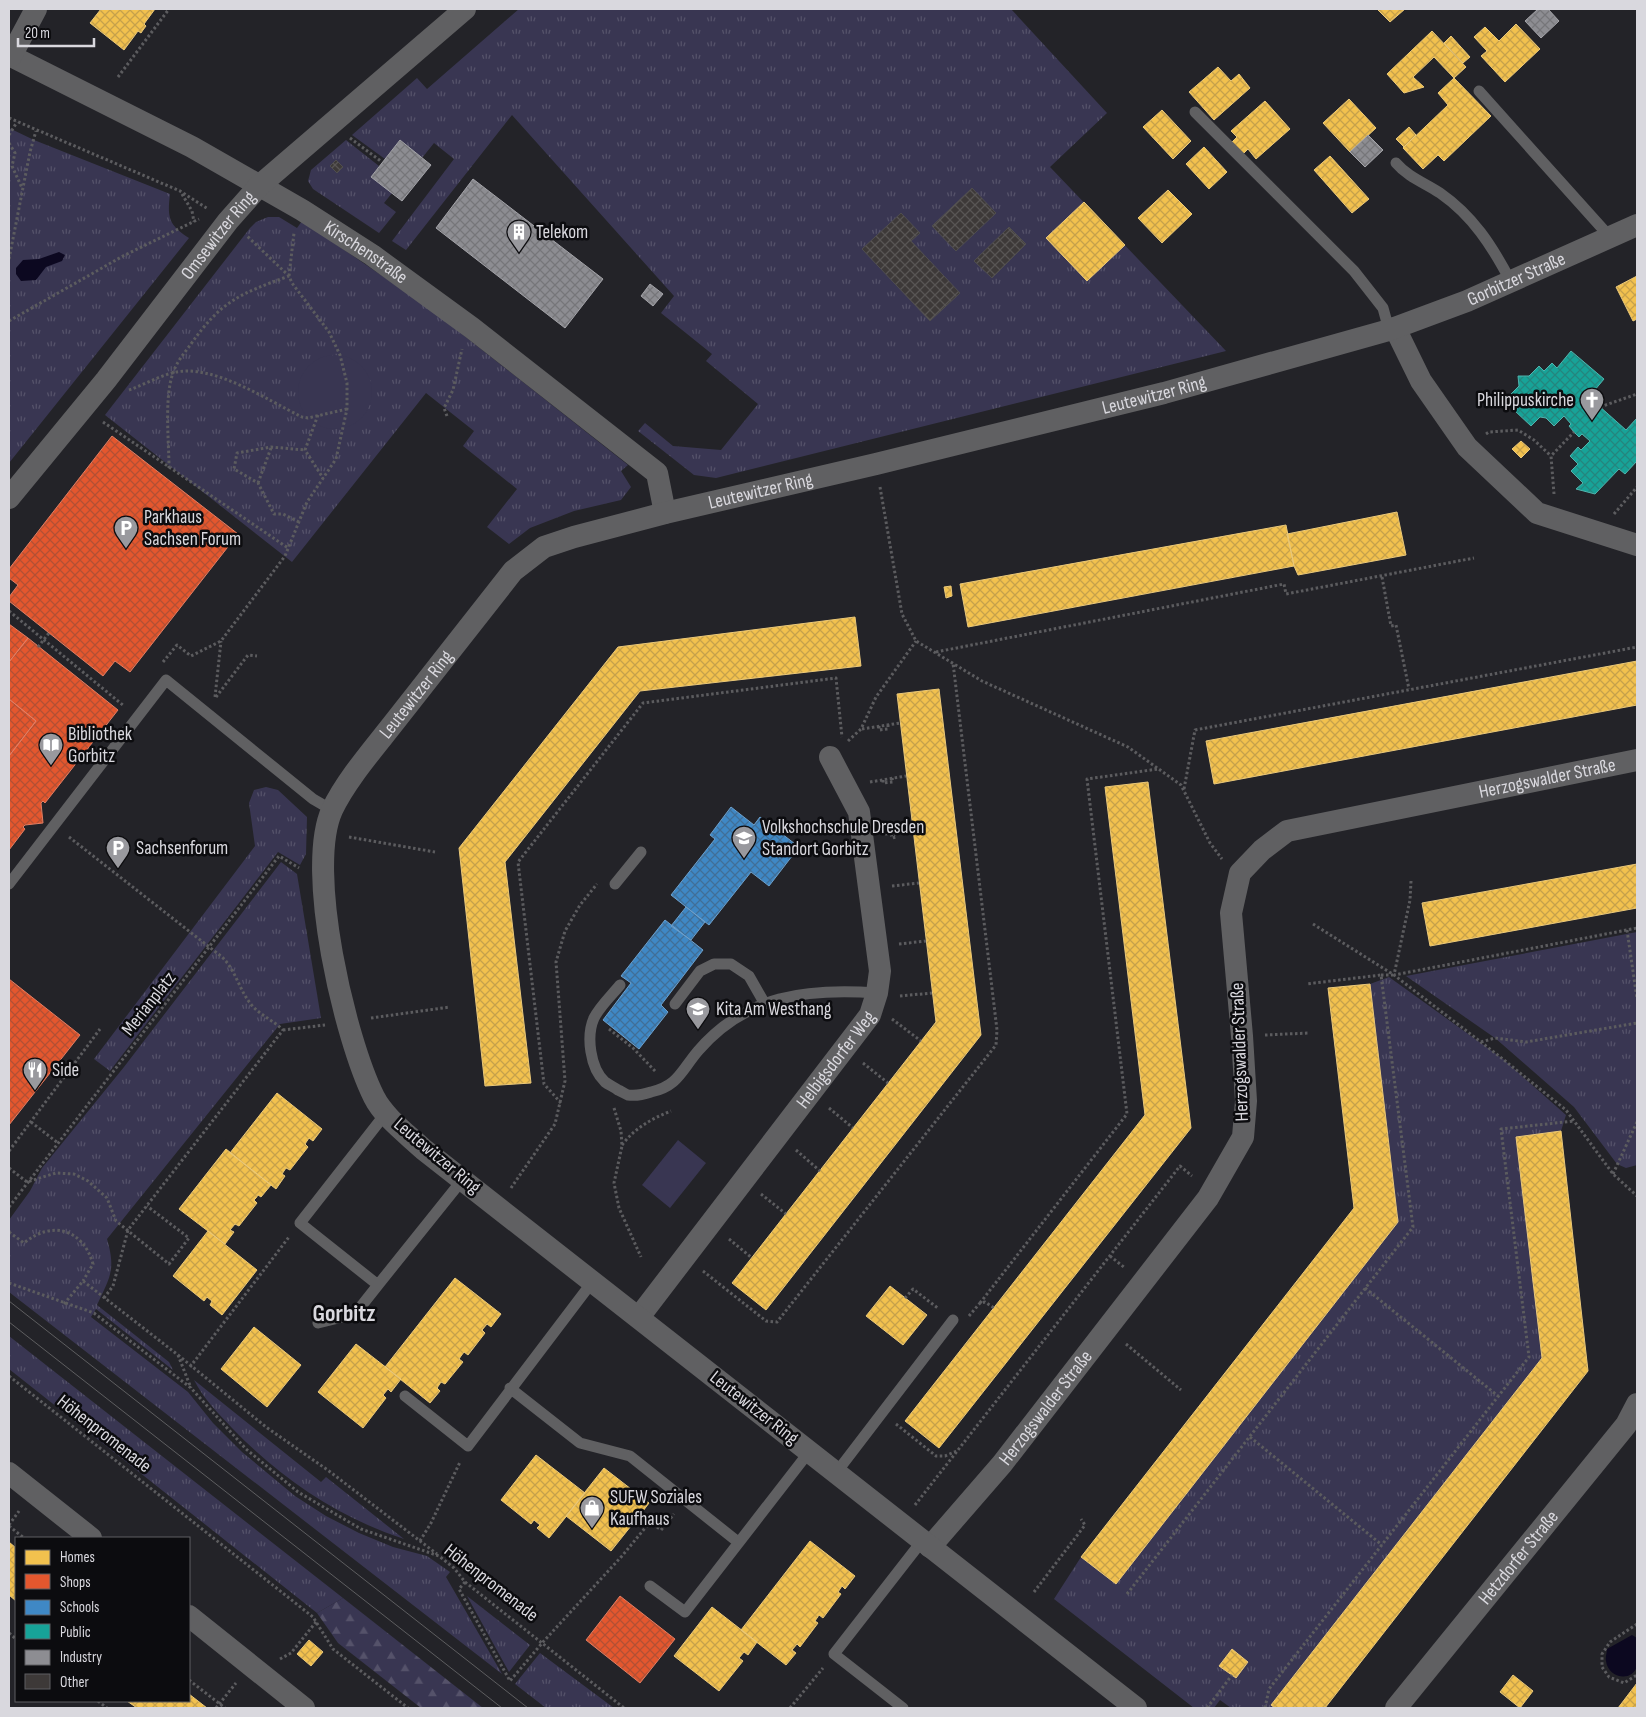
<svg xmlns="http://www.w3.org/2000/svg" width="1646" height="1717" font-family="'Sofia Sans Condensed',sans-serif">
<defs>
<pattern id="grass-tufts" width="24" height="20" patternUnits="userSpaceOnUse" patternTransform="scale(1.25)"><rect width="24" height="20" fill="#393652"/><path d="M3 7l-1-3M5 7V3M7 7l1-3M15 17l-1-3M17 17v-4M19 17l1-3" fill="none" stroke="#55526a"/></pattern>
<pattern id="forest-firs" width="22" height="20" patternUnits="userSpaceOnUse" patternTransform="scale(1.25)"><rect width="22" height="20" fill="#393652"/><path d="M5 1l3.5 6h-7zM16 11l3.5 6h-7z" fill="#55526a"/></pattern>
<pattern id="homes-cross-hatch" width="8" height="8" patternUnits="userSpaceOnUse" patternTransform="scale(1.25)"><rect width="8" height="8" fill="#f2c14e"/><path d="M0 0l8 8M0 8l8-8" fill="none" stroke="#c6a14b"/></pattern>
<pattern id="shops-cross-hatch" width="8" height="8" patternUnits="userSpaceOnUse" patternTransform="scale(1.25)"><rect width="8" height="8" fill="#e4572e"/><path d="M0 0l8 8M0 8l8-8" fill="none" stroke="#b35034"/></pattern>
<pattern id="schools-cross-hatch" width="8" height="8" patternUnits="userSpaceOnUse" patternTransform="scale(1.25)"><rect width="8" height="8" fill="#3f88c5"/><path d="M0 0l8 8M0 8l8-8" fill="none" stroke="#406f98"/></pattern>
<pattern id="public-cross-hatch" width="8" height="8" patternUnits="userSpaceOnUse" patternTransform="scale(1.25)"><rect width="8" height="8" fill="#17a398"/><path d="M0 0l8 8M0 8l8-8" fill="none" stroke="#24867e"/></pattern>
<pattern id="industry-cross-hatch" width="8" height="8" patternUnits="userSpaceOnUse" patternTransform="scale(1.25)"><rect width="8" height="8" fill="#8d8d92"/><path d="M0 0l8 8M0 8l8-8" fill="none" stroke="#76767a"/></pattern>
<pattern id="building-cross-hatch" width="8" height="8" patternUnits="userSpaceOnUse" patternTransform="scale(1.25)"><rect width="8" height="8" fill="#3d3938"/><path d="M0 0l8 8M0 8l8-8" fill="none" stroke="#585554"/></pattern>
</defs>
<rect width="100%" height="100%" fill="#232328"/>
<path fill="url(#grass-tufts)" d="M519 9H1011L1107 113 1050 167 1226 351 716 478 694 475 638 431 645 423 673 446 721 450 758 404 706 361 712 354 661 313 674 296 512 115 406 250 392 241 454 159 434 143 422 158 400 140 385 159 352 135 417 78 427 89Z
M9 128 34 140 170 194C167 218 169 225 189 238L9 463Z
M346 140 379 166 371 177 392 193 384 203 396 212 379 233 313 189 308 181 311 170Z
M268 217H279L297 228 302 221 429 308 628 465 621 471 631 487 621 500 574 511 530 528 509 544 487 527 517 489 463 446 474 431 426 393 292 562 105 415 250 228 256 222Z
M266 787 278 790 307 817 306 854 300 865 278 852 110 1071 94 1059 255 846 249 803 254 790Z
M281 862 297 874 321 1018 280 1024 107 1239C116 1270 110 1277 97 1305L169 1362 173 1370 96 1309 91 1317 188 1392 213 1423 242 1452 295 1496 326 1516 359 1533 393 1547 427 1556 450 1572 446 1577 502 1674 9 1292V1220L30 1191 42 1168 124 1067Z
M1637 932V1165L1626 1168 1617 1164 1574 1107 1495 1038 1406 976Z
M1389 977 1503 1059 1566 1115 1561 1131 1517 1137 1542 1358 1271 1705 1275 1708H1231L1220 1700 1214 1708H1194L1054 1599 1081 1557 1398 1222 1370 984Z
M9 1336 343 1598 317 1613 9 1369Z
M194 1380 321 1482 326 1477 404 1539C337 1517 280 1478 232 1428 218 1413 203 1398 194 1380Z
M467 1596 530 1645 509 1672Z
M540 1653 614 1708H546L515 1684Z"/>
<path fill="url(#forest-firs)" d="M343 1598 483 1708H421L338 1643 317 1613Z"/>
<path fill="#393652" d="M298 392a37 37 0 1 1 74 0a37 37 0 1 1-74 0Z
M678 1140 706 1163 670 1208 642 1185Z"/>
<path fill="#0c0820" d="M59 252 65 255 62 261 46 267 36 280 21 281 16 274V268L23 260 39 259Z
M1632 1635 1637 1638C1637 1646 1640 1658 1637 1666 1632 1683 1608 1678 1606 1661 1605 1658 1607 1653 1607 1649Z"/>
<path fill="url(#homes-cross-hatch)" stroke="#eac879" d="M101 9H155L144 24 146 26 143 30 141 33 138 31 124 50 90 23Z
M1377 9H1405L1390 22Z
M1516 24 1540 49 1505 82 1481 56 1487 51 1474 37 1485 27 1499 41Z
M1432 31 1466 67 1454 78 1434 57 1413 77 1424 87 1404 93 1387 74Z
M1451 36 1470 57 1463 63 1444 43Z
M1218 67 1231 81 1239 74 1250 88 1214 120 1189 92Z
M1454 78 1491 116 1444 161 1438 155 1423 169 1403 148 1448 105 1438 93Z
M1349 99 1376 128 1350 152 1323 123Z
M1265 101 1290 129 1256 159 1248 149 1242 155 1231 143 1237 137 1231 131Z
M1162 110 1191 141 1173 159 1143 127Z
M1409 127 1416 135 1404 147 1396 139Z
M1204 147 1227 172 1209 189 1186 164Z
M1330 156 1369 199 1352 213 1314 170Z
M1168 190 1192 214 1162 243 1138 218Z
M1084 202 1125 245 1087 281 1046 238Z
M1637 276V319L1633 321 1616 287Z
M1521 441 1530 449 1521 458 1512 449Z
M1397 512 1406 555 1298 575 1294 566 1287 534Z
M1286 525 1294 566 968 627 960 584Z
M951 586 952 596 946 598 944 587Z
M855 617 861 666 640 691 505 862 531 1083 485 1086 459 848 618 647Z
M1637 661V705L1214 784 1206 741Z
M939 689 981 1035 766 1310 732 1283 936 1022 897 694Z
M1148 782 1191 1128 939 1448 905 1421 1145 1115 1105 787Z
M1637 864V908L1430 946 1422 903Z
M1370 984 1398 1222 1116 1584 1081 1557 1354 1208 1328 988Z
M277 1093 322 1129 313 1141 309 1138 305 1144 308 1147 290 1170 286 1168 282 1174 285 1176 276 1189 230 1153Z
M1561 1131 1588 1371 1325 1708H1275L1271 1705 1542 1358 1516 1137Z
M226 1149 271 1185 261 1197 258 1195 256 1198 254 1200 257 1203 239 1226 235 1224 230 1230 234 1232 225 1244 179 1209Z
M208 1231 257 1270 222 1315 210 1305 212 1301 207 1297 204 1301 173 1276Z
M455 1278 501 1314 491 1327 487 1324 482 1330 485 1333 468 1355 464 1352 461 1356 459 1359 463 1362 445 1384 441 1382 437 1388 440 1391 430 1403 385 1367Z
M890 1286 927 1315 903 1345 866 1316Z
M254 1327 301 1365 267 1407 221 1369Z
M356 1344 401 1379 391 1392 388 1389 383 1395 386 1398 363 1428 318 1392Z
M536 1455 585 1493 549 1538 537 1528 540 1525 534 1520 531 1524 501 1500Z
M604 1468 649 1503 640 1515 636 1513 631 1518 635 1521 611 1551 566 1516Z
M810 1541 855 1576 845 1589 842 1586 838 1592 841 1594 823 1618 819 1615 815 1621 818 1623 800 1647 797 1644 792 1650 796 1653 786 1665 741 1630Z
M9 1542 16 1548V1601L9 1595Z
M712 1607 757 1642 748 1655 744 1652 739 1658 743 1661 719 1691 674 1656Z
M309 1640 323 1652 311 1666 297 1654Z
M1232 1649 1248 1662 1236 1678 1219 1666Z
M1513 1675 1533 1691 1520 1708 1500 1692Z
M1637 1683V1708H1618Z
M189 1694 207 1708H137L127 1701H189Z"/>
<path fill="url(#shops-cross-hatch)" stroke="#e17e63" d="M112 436 238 534 130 672 115 661 103 676 9 601V597L18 585 9 578V569Z
M9 624 28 638 9 662Z
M28 638 118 710 45 803 43 801 41 803 43 823 25 825 23 827 25 829 9 850V756L36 721 9 699V662Z
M9 699 36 721 9 756Z
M9 979 80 1035 9 1125Z
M620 1596 675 1639 640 1683 586 1640Z"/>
<path fill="url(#schools-cross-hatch)" stroke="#6da0cc" d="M731 807 754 825 760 817 799 847 769 886 751 872 709 925 671 895 715 839 710 835Z
M686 907 705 922 691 940 671 926Z
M665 920 703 950 661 1005 668 1012 639 1049 603 1020 631 983 621 976Z"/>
<path fill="url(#public-cross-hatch)" stroke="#51b3ad" d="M1571 351 1604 379 1589 397 1626 430 1637 418V461L1625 474 1619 469 1595 494 1576 489 1583 483 1571 471 1578 464 1570 456 1578 447 1581 450 1590 441 1582 434 1579 437 1574 432 1569 426 1571 424 1564 416 1554 426 1546 418 1540 417 1531 426 1515 411 1519 407 1508 397 1519 386 1518 376H1529L1539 366 1544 371 1552 363 1557 368Z"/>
<path fill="url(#industry-cross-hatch)" stroke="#a4a4a9" d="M1538 9H1548L1559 21 1541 38 1525 21Z
M1368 135 1383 150 1365 167 1350 152Z
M400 140 431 165 402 201 371 177Z
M473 179 603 279 565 328 436 228Z
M650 284 663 294 653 306 641 296Z"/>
<path fill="url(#building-cross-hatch)" stroke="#4f4d4f" d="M336 160 343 167 337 173 330 166Z
M972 188 996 213 956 251 932 226Z
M901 213 920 233 911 241 960 293 930 321 862 249Z
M1009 227 1026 244 992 278 974 261Z"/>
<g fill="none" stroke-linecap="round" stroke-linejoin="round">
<path stroke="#5c5c5f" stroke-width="3" stroke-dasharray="2.5 2.5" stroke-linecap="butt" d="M118 77 169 9
M9 118 180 191 208 209
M9 135 17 122
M350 138 382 162
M9 143 15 153 12 166 22 188
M182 194 192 211 194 222
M9 259 30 152 36 131
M289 276 294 233
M9 321 123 256 199 219
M129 390C143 385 157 377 172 373 211 362 267 400 302 417L308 418 347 409
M1600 407 1637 394
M318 415 305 450 323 478
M447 416 444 408 453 390 462 349
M103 422 288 548
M1486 434 1489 432 1518 430 1534 440 1551 456
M169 468C169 441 164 398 173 373 176 363 185 352 191 344 222 300 240 294 289 276
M258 483 271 448
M880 487 902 614 916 641 982 681 1128 747 1181 785 1210 843 1222 859
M1554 494 1551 456 1574 432
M1614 514 1637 487
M299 522 283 514H274L258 483 234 469 237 453 271 447 305 450
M1382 577 1391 626 1396 625 1409 689
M9 611 124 706
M38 647 49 633
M936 652 1284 584 1286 594 1474 558
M163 662 177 645 191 656 221 641 285 556 307 502 336 459 347 409V383L340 355 329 332 292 283 289 276 247 236
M215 697 221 641
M216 697 248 655 257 656
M879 726V730L888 729V724
M862 729 900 723
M848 741 861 729 876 697 916 641
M883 780V783L893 782 892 778
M870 782 906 776
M1184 789 1195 730 1637 647
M885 834 913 831
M891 834 892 838 896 837 895 833
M69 837 222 957C235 969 239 989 250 1003 259 1015 273 1020 283 1030
M349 837 435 852
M1411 881 1410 900 1394 975 1637 928
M892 886 919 883
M1313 924 1394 975 1499 1056 1566 1110 1613 1174 1637 1196
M1627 930 1637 999
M899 944 926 941
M1381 975H1393
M900 996 932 993
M371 1018 450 1007
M892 1019 921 1041
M609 1029 633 1048 656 1072
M283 1030 325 1025
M1265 1035 1309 1033
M1481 1042 1495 1038 1526 1042 1637 1023
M863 1063 888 1083
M561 1103 544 1084 518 862 643 703 836 678 842 737
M614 1108 621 1131 622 1146 614 1183 619 1208 641 1257
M829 1108 853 1128
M31 1122 58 1143
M622 1145C635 1128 651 1119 671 1111
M796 1150 820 1171
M9 1151 100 1029
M9 1168 27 1182 56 1173 74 1174 88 1181 107 1198 116 1221 169 1264 189 1238 147 1206
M1613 1174 1637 1122
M511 1188 555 1124 565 1081 556 962 565 931 580 905 597 884
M761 1194 786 1214
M9 1207 279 856 299 868
M9 1232 24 1243C52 1220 83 1229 93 1264L83 1281
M729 1239 752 1258
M1110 1256 1125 1268
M703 1271 766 1321 777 1322 996 1045 997 1030 953 663
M9 1283 94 1313 191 1388 246 1449 298 1492 361 1529 439 1556 454 1568 465 1582 624 1708
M1365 1288 1498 1396
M104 1298 113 1286 128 1230 283 1030
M905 1298 913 1289 939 1309
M980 1303 1127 1114 1087 779 1158 769
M64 1304 83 1281 178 1355 191 1388
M969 1316 980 1303 985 1302 994 1308
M1126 1344 1181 1390
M178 1355 266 1427 329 1471 437 1554
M190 1367 289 1237
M9 1376 313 1617 333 1649 408 1708
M896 1424 936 1456H945L957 1451
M1250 1437 1382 1545
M915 1505 1180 1166 1192 1176
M9 1525 19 1511
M9 1526 24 1538
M420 1541 431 1523 460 1462
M465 1582 459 1589 510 1681 543 1642 622 1556 650 1522 661 1530 674 1514
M1034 1592 1085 1525 1081 1519
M1127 1594 1413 1227 1381 975 1306 984
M1637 1624 1610 1642 1602 1654V1667L1609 1677 1624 1683 1637 1675
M9 1633 16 1639
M280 1659 291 1653 316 1622
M189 1680 225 1708
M98 1701 107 1708
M216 1708 236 1683
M790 1708 823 1668
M1207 1708 1232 1675
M1265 1708 1269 1689 1529 1357 1501 1129 1574 1121"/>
<path stroke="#606062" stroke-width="11" d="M1479 91 1610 237
M1195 112 1354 271 1383 308 1389 330
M1396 163C1408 177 1425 183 1440 193 1473 216 1492 246 1510 280
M9 884 166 680 313 799 332 810
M615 884 641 852
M620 985C612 995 600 1006 594 1018 586 1036 590 1068 605 1082 609 1085 614 1087 618 1090 621 1091 625 1094 628 1095 635 1096 645 1094 651 1092 678 1086 681 1071 698 1051 746 995 807 988 877 993
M675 1004 700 971 714 964H731L749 976 765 1004
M386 1113 300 1223 378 1285 463 1179
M318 1323 355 1314 378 1285
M510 1388 580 1443 630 1456 738 1542
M405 1396 468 1446 593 1281
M836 1473 953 1320
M650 1586 685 1612 809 1452
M903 1708 834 1654 922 1541"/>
<g stroke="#606062" stroke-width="22">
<path id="s1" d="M9 55 192 147 302 210 372 255 472 328 657 473 665 513"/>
<path d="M11 56 36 9"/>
<path d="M1395 328 1421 381 1467 447 1537 513 1637 545"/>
<path id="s2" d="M9 498 106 380 228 221 259 186 465 9"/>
<path id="s3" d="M639 1317 870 1015 877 993 880 971 859 812 830 757"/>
<path d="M9 1473 91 1538"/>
<path id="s4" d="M930 1547 1002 1464 1208 1198 1243 1137 1246 1101 1242 1036 1231 913 1240 873 1262 850 1287 831 1637 760"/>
<path d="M189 1616 304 1708"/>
<path id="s5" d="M1136 1708 423 1149C407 1134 384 1117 374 1097 345 1039 305 870 332 810 346 780 375 747 396 720 435 671 474 621 513 571L544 547 574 537 665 513 876 464 1164 393 1389 330 1467 301 1637 225"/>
<path id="s6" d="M1396 1708 1626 1425 1637 1404"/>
</g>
<path stroke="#5e5e60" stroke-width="1" d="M9 1301 528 1708
M9 1322 502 1708"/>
</g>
<defs>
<symbol id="building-pin" viewBox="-11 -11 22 30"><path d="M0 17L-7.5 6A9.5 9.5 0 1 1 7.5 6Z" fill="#99999e" stroke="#0c0c0f"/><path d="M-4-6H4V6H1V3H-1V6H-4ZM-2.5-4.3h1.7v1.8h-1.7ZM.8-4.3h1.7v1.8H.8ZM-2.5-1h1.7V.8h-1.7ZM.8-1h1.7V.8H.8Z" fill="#fff"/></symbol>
<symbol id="church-pin" viewBox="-11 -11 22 30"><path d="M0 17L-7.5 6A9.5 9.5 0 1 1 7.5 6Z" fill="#99999e" stroke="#0c0c0f"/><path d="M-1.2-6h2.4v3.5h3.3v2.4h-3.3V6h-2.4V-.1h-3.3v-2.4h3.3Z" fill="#fff"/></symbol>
<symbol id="parking-pin" viewBox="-11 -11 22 30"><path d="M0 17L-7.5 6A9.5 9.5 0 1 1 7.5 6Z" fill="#99999e" stroke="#0c0c0f"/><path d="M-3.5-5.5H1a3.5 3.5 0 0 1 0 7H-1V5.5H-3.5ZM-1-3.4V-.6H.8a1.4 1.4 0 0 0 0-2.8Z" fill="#fff"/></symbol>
<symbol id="library-pin" viewBox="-11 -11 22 30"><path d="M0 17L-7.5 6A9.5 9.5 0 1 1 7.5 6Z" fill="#99999e" stroke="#0c0c0f"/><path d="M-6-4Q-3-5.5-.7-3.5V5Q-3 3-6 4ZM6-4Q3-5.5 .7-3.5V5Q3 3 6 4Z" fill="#fff"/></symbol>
<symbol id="university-pin" viewBox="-11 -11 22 30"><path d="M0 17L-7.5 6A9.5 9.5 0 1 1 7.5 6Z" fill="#99999e" stroke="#0c0c0f"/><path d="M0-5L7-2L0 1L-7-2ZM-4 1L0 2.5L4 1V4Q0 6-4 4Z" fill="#fff"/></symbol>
<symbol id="school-pin" viewBox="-11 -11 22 30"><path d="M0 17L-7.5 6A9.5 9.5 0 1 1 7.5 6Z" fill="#99999e" stroke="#0c0c0f"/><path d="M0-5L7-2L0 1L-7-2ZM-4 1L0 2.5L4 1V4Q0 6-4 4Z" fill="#fff"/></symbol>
<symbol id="restaurant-pin" viewBox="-11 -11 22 30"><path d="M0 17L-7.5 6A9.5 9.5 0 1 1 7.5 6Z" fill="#99999e" stroke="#0c0c0f"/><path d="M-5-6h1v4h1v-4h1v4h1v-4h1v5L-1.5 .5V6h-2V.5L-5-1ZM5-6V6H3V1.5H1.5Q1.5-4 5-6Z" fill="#fff"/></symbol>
<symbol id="shop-pin" viewBox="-11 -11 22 30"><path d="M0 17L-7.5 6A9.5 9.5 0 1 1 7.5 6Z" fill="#99999e" stroke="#0c0c0f"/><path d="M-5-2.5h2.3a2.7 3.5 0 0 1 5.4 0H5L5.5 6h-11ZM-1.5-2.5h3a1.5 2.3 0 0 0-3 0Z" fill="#fff"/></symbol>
</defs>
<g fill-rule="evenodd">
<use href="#building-pin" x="505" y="218" width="28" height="38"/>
<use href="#church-pin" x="1578" y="386" width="28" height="38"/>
<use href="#parking-pin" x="112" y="514" width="28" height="38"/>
<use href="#library-pin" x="37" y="731" width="28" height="38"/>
<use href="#university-pin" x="730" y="824" width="28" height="38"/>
<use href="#parking-pin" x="104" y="834" width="28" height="38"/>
<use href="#school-pin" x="684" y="995" width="28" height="38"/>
<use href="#restaurant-pin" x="21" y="1056" width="28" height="38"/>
<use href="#shop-pin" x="578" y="1494" width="28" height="38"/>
</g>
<g text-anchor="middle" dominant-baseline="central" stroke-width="5" stroke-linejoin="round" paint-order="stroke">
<g font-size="19" fill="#d9d8de" stroke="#0c0c0f" text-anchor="start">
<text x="536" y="232">Telekom</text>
<text x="1574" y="400" text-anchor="end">Philippuskirche</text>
<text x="144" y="517">Parkhaus<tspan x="144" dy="22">Sachsen Forum</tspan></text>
<text x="68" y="734">Bibliothek<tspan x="68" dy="22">Gorbitz</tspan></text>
<text x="762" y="827">Volkshochschule Dresden<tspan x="762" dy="22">Standort Gorbitz</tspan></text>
<text x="136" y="848">Sachsenforum</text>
<text x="716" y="1009">Kita Am Westhang</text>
<text x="52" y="1070">Side</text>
<text x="610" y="1497">SUFW Soziales<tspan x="610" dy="22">Kaufhaus</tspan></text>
</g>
<g font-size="19" fill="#d9d8de" stroke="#0c0c0f">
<text stroke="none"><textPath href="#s2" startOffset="336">Omsewitzer Ring</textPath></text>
<text stroke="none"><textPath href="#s1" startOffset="408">Kirschenstraße</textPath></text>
<text stroke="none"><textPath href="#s5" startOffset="2622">Gorbitzer Straße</textPath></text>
<text stroke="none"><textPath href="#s5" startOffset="2241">Leutewitzer Ring</textPath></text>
<text stroke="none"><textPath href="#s5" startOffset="1836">Leutewitzer Ring</textPath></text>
<text stroke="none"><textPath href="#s5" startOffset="1416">Leutewitzer Ring</textPath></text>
<text stroke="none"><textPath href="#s4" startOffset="1111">Herzogswalder Straße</textPath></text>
<text transform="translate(149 1004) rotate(-52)">Merianplatz</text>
<text transform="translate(1240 1052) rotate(-92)">Herzogswalder Straße</text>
<text stroke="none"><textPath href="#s3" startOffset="324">Helbigsdorfer Weg</textPath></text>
<text transform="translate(437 1156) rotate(40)">Leutewitzer Ring</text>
<text stroke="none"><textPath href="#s4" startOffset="181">Herzogswalder Straße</textPath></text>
<text transform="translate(754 1408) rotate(38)">Leutewitzer Ring</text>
<text transform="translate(104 1434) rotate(38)">Höhenpromenade</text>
<text stroke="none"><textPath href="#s6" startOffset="194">Hetzdorfer Straße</textPath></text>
<text transform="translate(491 1583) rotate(38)">Höhenpromenade</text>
</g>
<g font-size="24" font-weight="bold" fill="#d9d8de" stroke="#0c0c0f">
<text x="344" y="1313">Gorbitz</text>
</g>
</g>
<rect width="1646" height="1717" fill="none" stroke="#d9d8de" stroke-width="20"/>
<rect x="15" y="1537" width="175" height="165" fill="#0c0c0f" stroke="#5e5e62"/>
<rect x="25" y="1550" width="25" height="15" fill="#f2c14e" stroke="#5e5e62"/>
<text x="60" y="1562" font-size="15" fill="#d9d8de">Homes</text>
<rect x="25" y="1574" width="25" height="15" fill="#e4572e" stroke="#5e5e62"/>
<text x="60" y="1587" font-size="15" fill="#d9d8de">Shops</text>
<rect x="25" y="1600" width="25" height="15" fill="#3f88c5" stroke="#5e5e62"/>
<text x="60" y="1612" font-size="15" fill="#d9d8de">Schools</text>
<rect x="25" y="1624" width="25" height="15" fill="#17a398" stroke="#5e5e62"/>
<text x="60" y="1637" font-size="15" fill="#d9d8de">Public</text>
<rect x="25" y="1650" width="25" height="15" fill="#8d8d92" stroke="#5e5e62"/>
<text x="60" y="1662" font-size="15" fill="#d9d8de">Industry</text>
<rect x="25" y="1674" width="25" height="15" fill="#3d3938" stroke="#5e5e62"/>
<text x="60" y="1687" font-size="15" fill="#d9d8de">Other</text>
<path d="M18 38v8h76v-8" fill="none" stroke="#d9d8de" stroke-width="2.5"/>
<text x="25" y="38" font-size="15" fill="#d9d8de" stroke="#0c0c0f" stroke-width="4" paint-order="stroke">20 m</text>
</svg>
